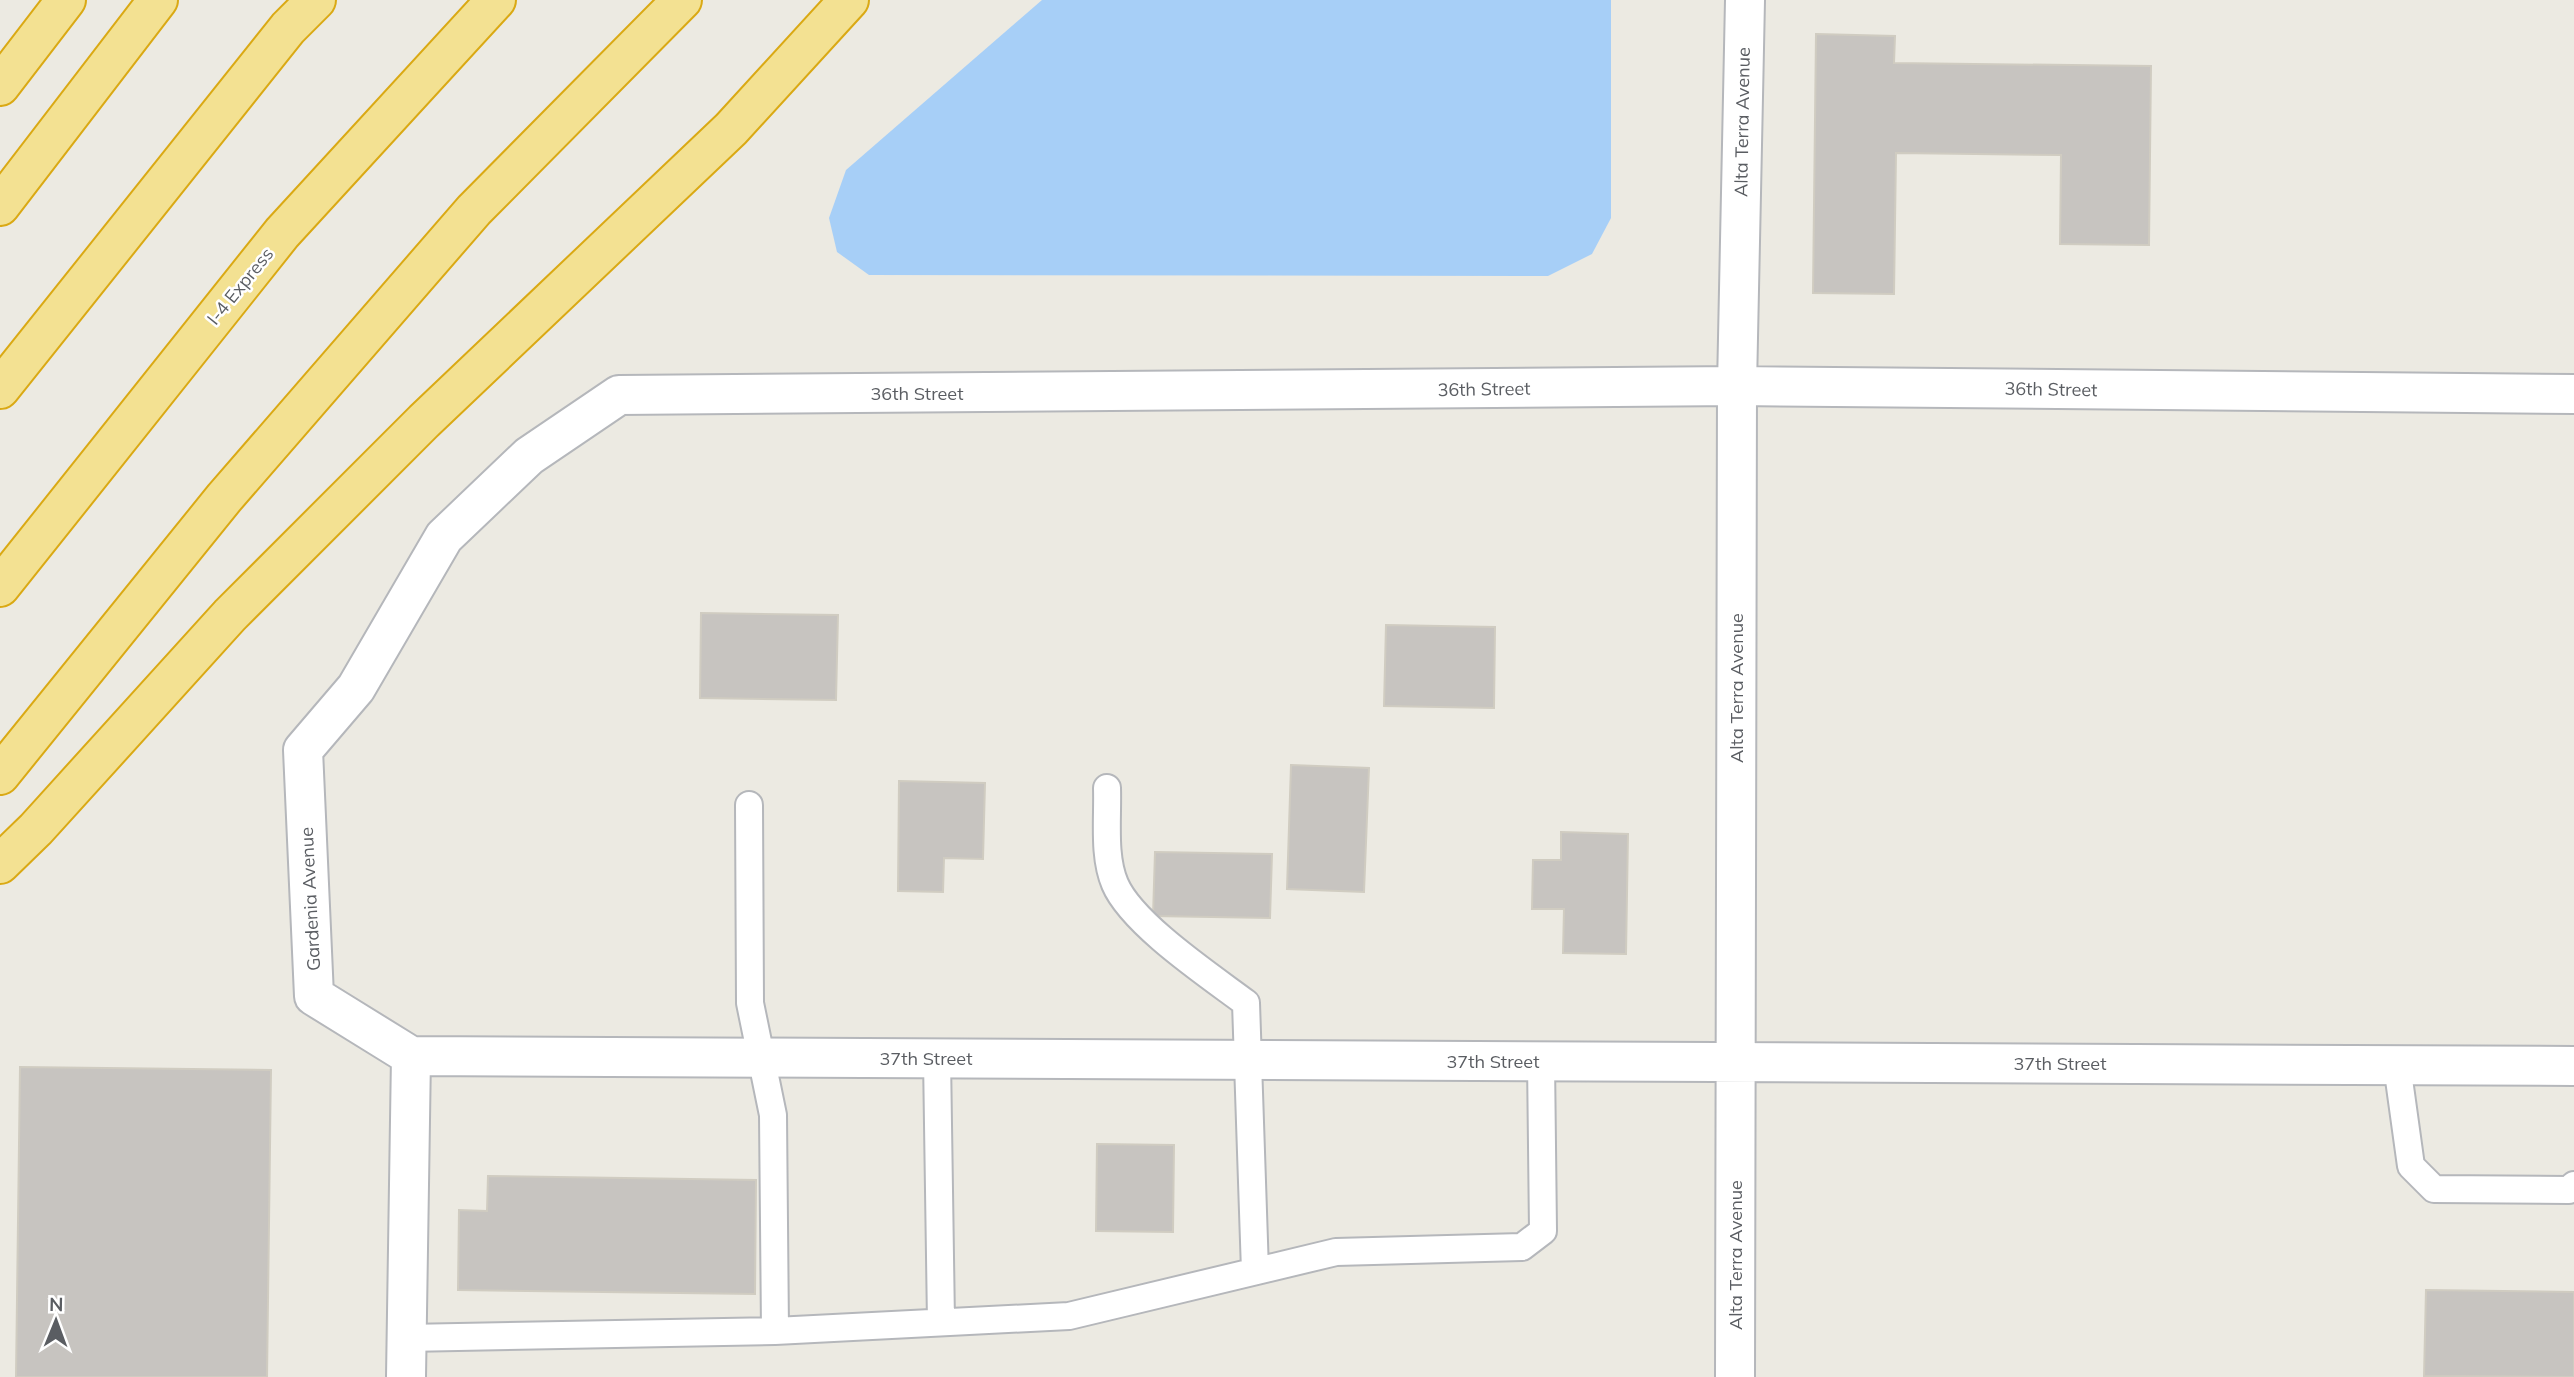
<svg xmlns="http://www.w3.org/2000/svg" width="2574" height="1377" font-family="Mulish,sans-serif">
<rect width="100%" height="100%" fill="#eceae2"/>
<path fill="#a7cff7" d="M1042 0H1611V218L1592 254 1548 276 869 275 837 252 829 218 846 170Z"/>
<path fill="#c7c4c0" stroke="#d0ccc1" stroke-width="2" d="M1816 34 1895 36 1894 63 2151 66 2149 245 2060 244 2061 155 1896 153 1894 294 1813 293Z
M701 613 838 615 836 700 700 698Z
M1386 625 1495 627 1494 708 1384 706Z
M1291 765 1369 768 1364 892 1287 889Z
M899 781 985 783 983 859 944 858 943 892 898 891Z
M1561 832 1628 834 1626 954 1563 953 1564 909H1532L1533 860H1561Z
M1155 852 1272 854 1270 918 1153 916Z
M20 1067 271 1070 267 1377H16Z
M1097 1144 1174 1145 1173 1232 1096 1231Z
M488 1176 756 1180 755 1294 458 1290 459 1210 487 1211Z
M2426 1290 2574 1292V1377L2424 1376Z"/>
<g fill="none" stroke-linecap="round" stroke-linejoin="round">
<defs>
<path id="lane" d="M1107 788C1108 819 1103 856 1115 884 1132 924 1210 976 1246 1003L1255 1271
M937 1058 941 1322
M2397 1065 2411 1166 2434 1189 2569 1190 2574 1185
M775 1331 1069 1316 1336 1252 1522 1247 1543 1231 1541 1061
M406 1338 775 1331 773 1115 750 1003 749 805"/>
<path id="street" d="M411 1056 314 996 303 750 356 688 444 537 529 456 619 395 1737 386 2574 394
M411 1056 2574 1066
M406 1377 411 1056
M1735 1377 1737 386 1745 0"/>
<path id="highway" d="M0 86 66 0
M0 206 158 0
M0 389 288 28 316 0
M0 587 282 233 496 0
M0 775 224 498 474 210 682 0
M0 864 36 829 230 615 424 421 731 129 849 0"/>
</defs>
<use href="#lane" stroke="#b5b7bb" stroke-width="30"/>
<use href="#street" stroke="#b5b7bb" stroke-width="42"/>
<use href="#highway" stroke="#daa914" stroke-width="42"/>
<use href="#lane" stroke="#fff" stroke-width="26"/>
<use href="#street" stroke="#fff" stroke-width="38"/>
<use href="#highway" stroke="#f3e192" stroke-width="38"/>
</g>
<g text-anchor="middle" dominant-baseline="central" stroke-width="5" stroke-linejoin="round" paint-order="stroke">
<g font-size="18" fill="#5a5d62" stroke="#fff">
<text transform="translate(1742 122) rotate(-89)">Alta Terra Avenue</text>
<text transform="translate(240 286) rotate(-51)">I-4 Express</text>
<text transform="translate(1484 389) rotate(-1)">36th Street</text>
<text transform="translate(2051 389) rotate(1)">36th Street</text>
<text x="917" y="393">36th Street</text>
<text transform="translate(1736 688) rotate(-90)">Alta Terra Avenue</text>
<text transform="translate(310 899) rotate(-93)">Gardenia Avenue</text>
<text x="926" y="1058">37th Street</text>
<text x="1493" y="1061">37th Street</text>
<text x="2060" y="1063">37th Street</text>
<text transform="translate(1735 1255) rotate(-90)">Alta Terra Avenue</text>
</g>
</g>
<g transform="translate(56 1321) rotate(1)" stroke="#ffffff" stroke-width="5" paint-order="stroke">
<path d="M0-5L12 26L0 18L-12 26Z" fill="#5a5d62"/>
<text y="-10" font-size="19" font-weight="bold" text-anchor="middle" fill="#5a5d62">N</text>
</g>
</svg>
